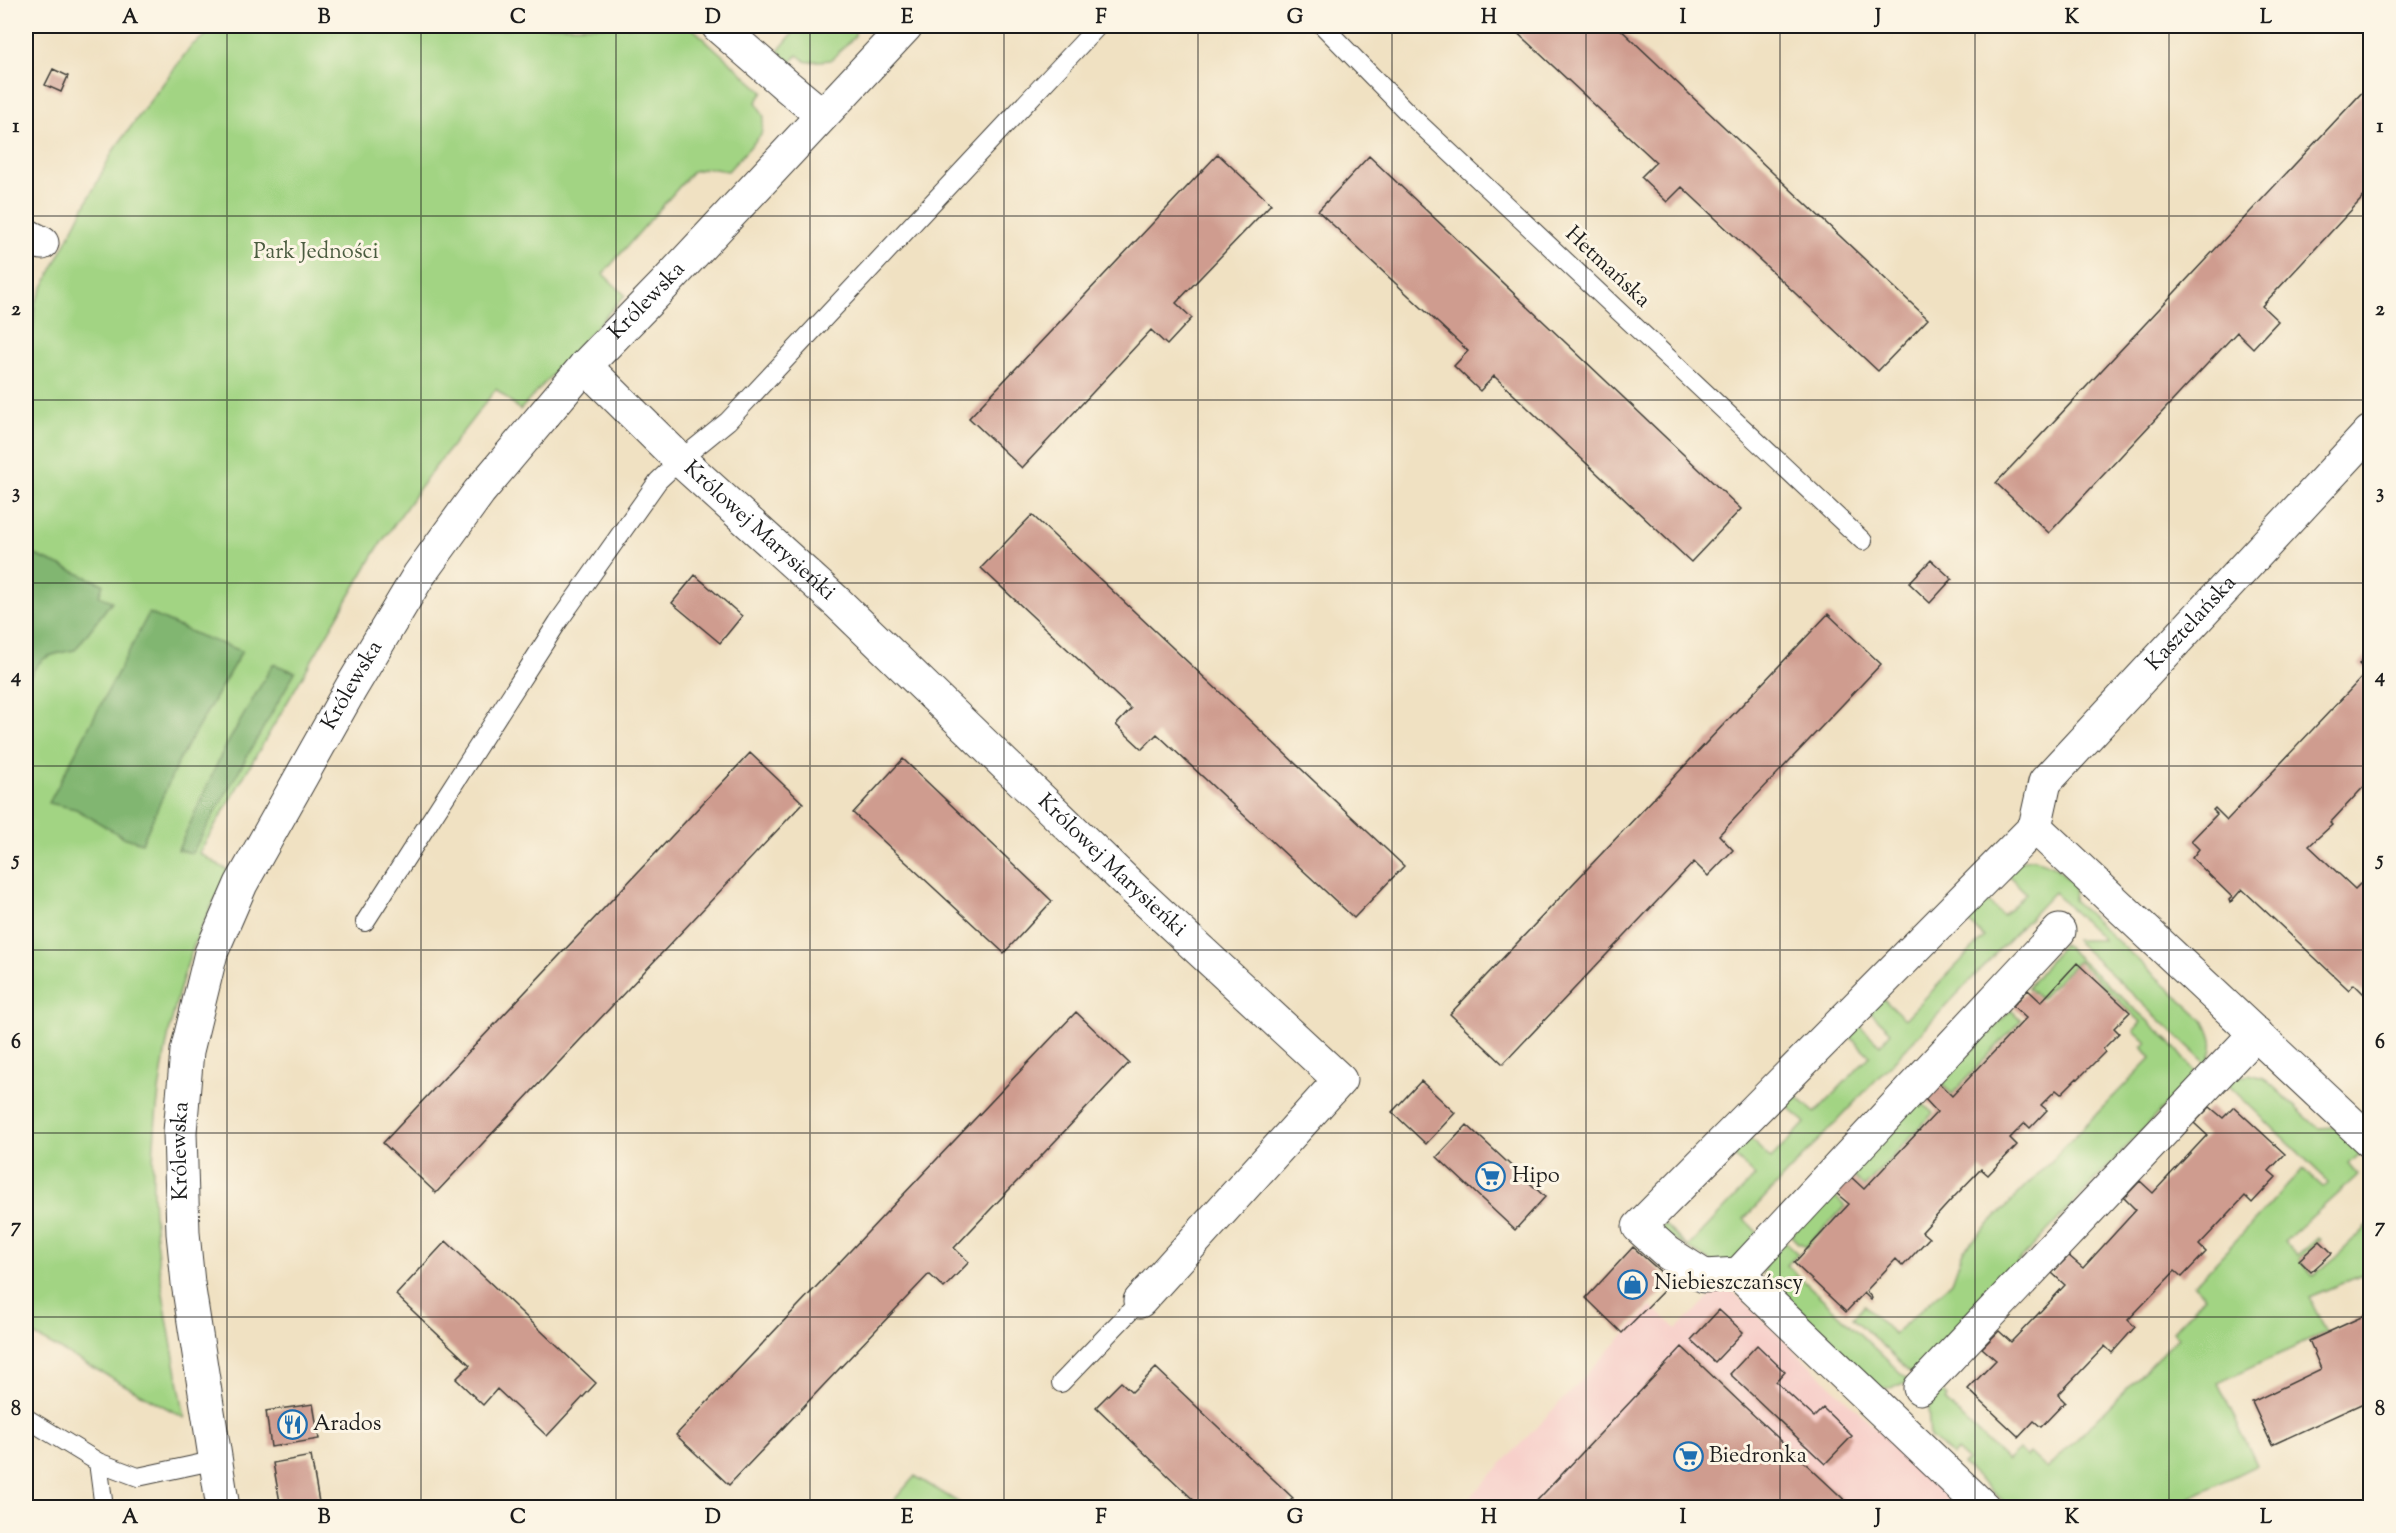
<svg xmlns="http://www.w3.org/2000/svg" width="2396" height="1533" font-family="'Sorts Mill Goudy',serif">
<rect width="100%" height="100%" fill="#fcf5e5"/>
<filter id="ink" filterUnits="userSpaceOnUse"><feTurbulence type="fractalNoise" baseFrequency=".0167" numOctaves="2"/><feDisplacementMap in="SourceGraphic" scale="12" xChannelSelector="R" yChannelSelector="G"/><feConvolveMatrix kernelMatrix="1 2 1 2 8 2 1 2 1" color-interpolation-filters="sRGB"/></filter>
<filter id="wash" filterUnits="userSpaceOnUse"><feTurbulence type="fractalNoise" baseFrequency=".008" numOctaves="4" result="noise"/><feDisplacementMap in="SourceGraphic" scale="24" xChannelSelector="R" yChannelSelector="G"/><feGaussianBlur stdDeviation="1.35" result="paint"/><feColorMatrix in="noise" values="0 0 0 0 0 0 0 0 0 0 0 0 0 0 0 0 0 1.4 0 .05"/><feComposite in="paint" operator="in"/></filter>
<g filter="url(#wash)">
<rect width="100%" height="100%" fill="#f0e1c2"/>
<path fill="#f7d0ca" d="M1724 1283 1959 1507 1460 1508 1651 1306 1677 1329Z"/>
<path fill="#a2d483" stroke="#5f7850" stroke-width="1.5" d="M219 26H465L496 30 525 26H690L763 92 756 102 764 117 761 135 728 171 708 168 693 171 603 274 625 295 520 410 496 389 426 479 377 549 199 853 229 871C220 890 210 909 201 928 169 1003 151 1111 153 1192 155 1268 172 1343 185 1418L26 1331V508L34 488 26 484V341L33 327 35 303 113 151 191 46Z
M799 26H856L855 36 831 60 807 62 797 55 791 63 778 51Z
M2030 859C2047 860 2066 872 2074 888L2073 900 2205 1022C2214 1040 2215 1046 2207 1064L2075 940H2103L2054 892 1744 1219 1758 1233 1732 1263 1718 1266 1659 1230 1664 1224 1688 1247 1755 1176 1732 1154 1748 1137 1771 1159 1805 1123 1782 1101 1791 1091 1815 1113 1870 1056 1846 1033 1857 1023 1880 1045 1891 1032 1868 1010 1881 997 1905 1019 1984 937 1961 914 1980 894 2003 916 2026 893 2003 870 2019 861Z
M2063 944 2170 1041 2196 1073 1913 1374 1853 1318 1864 1305 1894 1334 1952 1282 1963 1251 2151 1058 2142 1047 2147 1043 2134 1031 2141 1022 2078 961 2040 999 2028 988Z
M2011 1010 2021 1020 1952 1094 1940 1083Z
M2249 1074 2264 1078 2318 1128 2337 1127 2362 1152 2349 1164 2358 1175 2284 1242 2297 1256 2318 1238 2320 1240 2299 1260 2313 1276 2336 1257 2370 1224V1288L2362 1275 2309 1297 2327 1332 2218 1383 2257 1465 2171 1507H2010L1963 1465 1967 1460 1957 1451 1953 1456 1930 1437 1928 1409 1939 1390 1947 1397 1945 1401 2007 1461 2019 1450 2026 1457 2030 1453 2047 1469 2178 1337 2173 1331 2205 1296 2194 1285 2303 1169 2323 1187 2329 1182 2226 1083 2236 1077Z
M1920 1098 1924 1101 1922 1103 1933 1113 1864 1187 1852 1175Z
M1830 1192 1845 1206 1806 1247 1800 1243 1799 1244 1791 1236Z
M1785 1242 1798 1254 1787 1265 1908 1380C1901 1389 1886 1388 1875 1388L1763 1274 1765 1263Z
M915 1476 966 1507H888Z"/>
<path fill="#81b671" stroke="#4e6946" stroke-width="1.5" d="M26 551 103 584 99 596 112 601 75 650C45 655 36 658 26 687Z
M149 613 200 636 242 651 179 760 142 843 123 837 76 809 49 803Z
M273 664 295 672 192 853 178 850 222 753Z"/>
<g id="blocks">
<path fill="#cf9c8f" d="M1510 26H1617L1928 319 1878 371 1682 187 1667 202 1641 177 1656 162Z
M53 69 68 76 61 92 45 85Z
M2370 84V190L2262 306 2278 321 2253 348 2237 332 2049 533 1996 483Z
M1218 154 1271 204 1176 303 1192 318 1167 345 1151 330 1022 468 969 418Z
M1369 156 1741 509 1691 562 1494 376 1480 391 1454 366 1468 351 1318 211Z
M1032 515 1404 866 1354 918 1157 734 1142 749 1116 725 1131 709 981 568Z
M1931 560 1952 579 1930 603 1909 583Z
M695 575 742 616 720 643 672 603Z
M1828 614 1881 664 1719 835 1733 850 1708 876 1694 862 1503 1064 1450 1014Z
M2370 651V780L2330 823 2332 825 2309 846 2355 889 2363 881 2370 888V1000L2354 984 2349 990 2242 889 2230 903 2229 900 2232 897 2192 858 2199 849 2191 841 2217 814 2213 810 2215 808 2227 820 2367 672 2359 664Z
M750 753 803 803 436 1193 383 1143Z
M903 759 1052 901 1004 953 853 813Z
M2077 963 2130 1012 2114 1028 2119 1033 2103 1049 2105 1052 2078 1079 2077 1078 2061 1094 2056 1090 2041 1105 2047 1110 2030 1128 2025 1123 2010 1138 2017 1145 1988 1175 1981 1169 1952 1199 1922 1232 1929 1238 1903 1266 1896 1259 1880 1276 1866 1291 1872 1298 1871 1300 1864 1293 1846 1312 1794 1263 1849 1204 1836 1193 1851 1177 1864 1189 1937 1112 1925 1099 1939 1083 1952 1096 2026 1018 2013 1006 2028 990 2041 1002Z
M1076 1012 1129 1063 954 1248 969 1262 944 1288 929 1274 729 1485 676 1435Z
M1421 1081 1455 1113 1426 1144 1392 1112Z
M2210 1107 2223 1118 2234 1107 2285 1154 2269 1171 2276 1177 2252 1203 2245 1196 2199 1245 2206 1252 2182 1277 2175 1271 2128 1320 2135 1327 2112 1353 2105 1346 2058 1395 2065 1402 2041 1427 2034 1421 2019 1437 1968 1389 1996 1360 1982 1348 1999 1331 2011 1342 2038 1314 2065 1285 2052 1273 2069 1256 2083 1268 2136 1210 2124 1198 2140 1181 2153 1193 2207 1135 2194 1123Z
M1467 1125 1545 1197 1515 1230 1437 1157Z
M446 1241 596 1383 547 1436 497 1389 483 1405 456 1379 470 1365 396 1295Z
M2320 1241 2332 1253 2311 1272 2299 1260Z
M1633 1247 1672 1282 1622 1333 1586 1298Z
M1719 1310 1743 1332 1715 1362 1691 1340Z
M2370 1313V1400L2272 1445 2252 1402 2321 1369 2309 1341Z
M1757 1345 1785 1372 1776 1382 1814 1417 1823 1408 1852 1436 1825 1464 1730 1374Z
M1682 1347 1745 1407 1853 1508H1530Z
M1156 1368 1293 1498 1284 1508H1202L1096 1407 1121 1382 1132 1392Z
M313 1404 319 1439 271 1447 266 1411Z
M311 1456 320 1508H281L273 1463Z"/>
</g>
</g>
<g filter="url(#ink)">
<use href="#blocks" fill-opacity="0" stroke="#3c3a35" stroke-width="1.5"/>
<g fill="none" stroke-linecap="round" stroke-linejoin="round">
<defs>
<path id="lane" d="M1323 26 1409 114 1863 541
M365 922 558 622 658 481 680 460 728 421 1098 26
M1061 1383 1140 1301
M26 1418 98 1462 138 1477 217 1460
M98 1462 104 1508"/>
<g id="street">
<path d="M718 26 787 86 822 115"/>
<path d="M26 235 42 243"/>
<path id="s1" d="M585 366 680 460 838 603 1136 891 1340 1080 1140 1301"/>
<path id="s2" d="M2035 827 2045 782 2370 432"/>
<path d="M2035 827 2370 1141"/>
<path d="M1739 1274 1704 1276 1668 1253 1639 1227 2035 827"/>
<path d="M1920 1388 2256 1033"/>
<path id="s3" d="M223 1508 188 1283 183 1233 180 1132 187 1051 211 953 241 884 351 688 419 575 479 492 585 366 663 286 906 26"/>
<path d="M1984 1508 1739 1274 2059 931"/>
</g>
</defs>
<use href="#lane" stroke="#3c3a35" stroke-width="20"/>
<use href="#street" stroke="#3c3a35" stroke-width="35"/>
<use href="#lane" stroke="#fff" stroke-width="18"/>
<use href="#street" stroke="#fff" stroke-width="33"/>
</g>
</g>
<path fill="none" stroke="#1c1c1c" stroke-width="1.5" stroke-opacity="0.55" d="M227 26V1508M421 26V1508M616 26V1508M810 26V1508M1004 26V1508M1198 26V1508M1392 26V1508M1586 26V1508M1780 26V1508M1975 26V1508M2169 26V1508M26 216H2370M26 400H2370M26 583H2370M26 766H2370M26 950H2370M26 1133H2370M26 1317H2370"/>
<defs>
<symbol id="supermarket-ring" viewBox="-11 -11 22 22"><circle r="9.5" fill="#fcf5e5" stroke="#1f6fb2" stroke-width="1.5"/><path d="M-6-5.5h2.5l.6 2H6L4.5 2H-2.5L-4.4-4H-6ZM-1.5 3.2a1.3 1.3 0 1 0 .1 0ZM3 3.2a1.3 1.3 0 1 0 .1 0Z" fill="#1f6fb2"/></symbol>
<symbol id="shop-ring" viewBox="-11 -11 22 22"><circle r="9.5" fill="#fcf5e5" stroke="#1f6fb2" stroke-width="1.5"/><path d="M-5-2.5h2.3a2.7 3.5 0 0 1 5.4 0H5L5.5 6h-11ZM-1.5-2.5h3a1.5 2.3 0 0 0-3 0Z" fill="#1f6fb2"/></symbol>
<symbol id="restaurant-ring" viewBox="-11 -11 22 22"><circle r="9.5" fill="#fcf5e5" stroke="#1f6fb2" stroke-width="1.5"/><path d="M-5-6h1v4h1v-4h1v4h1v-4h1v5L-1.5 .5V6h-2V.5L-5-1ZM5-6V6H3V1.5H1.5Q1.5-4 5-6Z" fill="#1f6fb2"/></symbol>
</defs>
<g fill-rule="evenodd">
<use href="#supermarket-ring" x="1474" y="1160" width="33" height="33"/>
<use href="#shop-ring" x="1616" y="1268" width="33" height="33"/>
<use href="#restaurant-ring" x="276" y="1408" width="33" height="33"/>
<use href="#supermarket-ring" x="1672" y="1440" width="33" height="33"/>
</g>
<g text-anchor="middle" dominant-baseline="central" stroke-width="6" stroke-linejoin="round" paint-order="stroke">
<g font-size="22" fill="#4b5c40" stroke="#fcf5e5">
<text x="316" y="253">Park Jedności</text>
</g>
<g font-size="22" fill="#1c1c1c" stroke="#fcf5e5">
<text transform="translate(1607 268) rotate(43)">Hetmańska</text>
<text stroke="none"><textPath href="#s3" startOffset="1350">Królewska</textPath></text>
<text stroke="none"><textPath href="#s1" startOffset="240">Królowej Marysieńki</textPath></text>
<text stroke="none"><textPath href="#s2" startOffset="262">Kasztelańska</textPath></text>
<text stroke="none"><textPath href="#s3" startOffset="864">Królewska</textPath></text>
<text stroke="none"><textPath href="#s1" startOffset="726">Królowej Marysieńki</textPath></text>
<text stroke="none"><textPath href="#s3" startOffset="360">Królewska</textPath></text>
</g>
<g font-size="22" fill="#1c1c1c" stroke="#fcf5e5" text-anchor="start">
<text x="1512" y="1177">Hipo</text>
<text x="1654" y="1284">Niebieszczańscy</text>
<text x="313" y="1425">Arados</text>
<text x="1709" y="1457">Biedronka</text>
</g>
</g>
<rect width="2396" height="1533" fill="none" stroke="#fcf5e5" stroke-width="66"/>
<rect x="33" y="33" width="2330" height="1467" fill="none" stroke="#1c1c1c" stroke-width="2"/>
<g font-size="20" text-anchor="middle" font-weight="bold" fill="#1c1c1c">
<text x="130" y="23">A</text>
<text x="324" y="23">B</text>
<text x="518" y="23">C</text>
<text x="713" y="23">D</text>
<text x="907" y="23">E</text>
<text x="1101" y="23">F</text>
<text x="1295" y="23">G</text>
<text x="1489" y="23">H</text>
<text x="1683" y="23">I</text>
<text x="1878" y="23">J</text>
<text x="2072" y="23">K</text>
<text x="2266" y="23">L</text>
<text x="16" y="132">1</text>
<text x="2380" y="132">1</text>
<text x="16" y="315">2</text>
<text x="2380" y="315">2</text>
<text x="16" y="498">3</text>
<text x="2380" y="498">3</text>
<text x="16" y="682">4</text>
<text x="2380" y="682">4</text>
<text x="16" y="865">5</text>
<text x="2380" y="865">5</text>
<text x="16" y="1048">6</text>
<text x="2380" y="1048">6</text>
<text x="16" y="1232">7</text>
<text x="2380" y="1232">7</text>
<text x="16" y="1415">8</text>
<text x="2380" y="1415">8</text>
<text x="130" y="1523">A</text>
<text x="324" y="1523">B</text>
<text x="518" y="1523">C</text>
<text x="713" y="1523">D</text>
<text x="907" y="1523">E</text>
<text x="1101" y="1523">F</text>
<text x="1295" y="1523">G</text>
<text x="1489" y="1523">H</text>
<text x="1683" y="1523">I</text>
<text x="1878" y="1523">J</text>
<text x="2072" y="1523">K</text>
<text x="2266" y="1523">L</text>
</g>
</svg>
